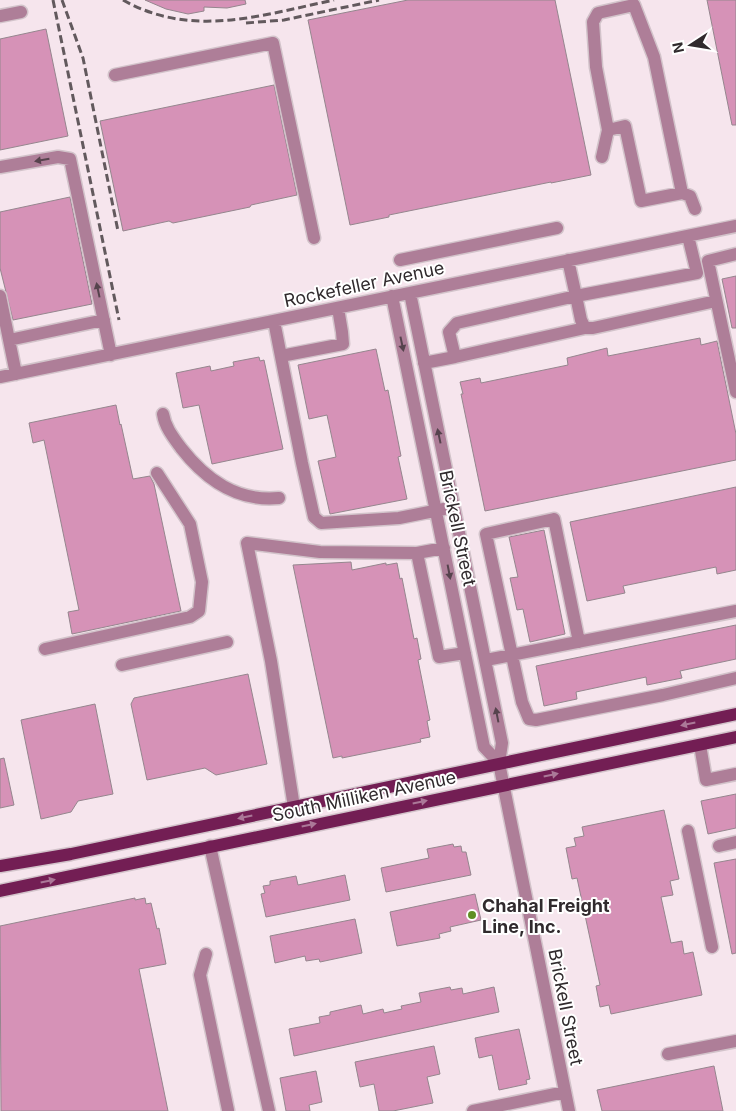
<svg xmlns="http://www.w3.org/2000/svg" width="736" height="1111" font-family="Inter,sans-serif">
<rect width="100%" height="100%" fill="#f6e5ed"/>
<path fill="#d692b7" stroke="#95868e" d="M145 0H245L246 4 227 8 204 7V11L188 14 166 9Z
M408 0H555L591 175 551 183V182L389 215V217L350 225 308 20Z
M707 0H736V125H732Z
M46 29 68 136 0 150V39Z
M274 85 297 195 251 205 250 207 173 223 169 221 123 231 100 121Z
M70 197 92 304 13 320 0 268V212Z
M736 276V328H732L722 279Z
M700 338 701 345 717 341 736 434V460L485 511 461 394H463L460 382 480 378 481 383 568 365 567 358 607 348 608 356Z
M376 349 385 391 388 390 401 456 398 457 407 499 330 514 318 461 336 457 327 415 309 419 298 365Z
M259 357 260 361 264 360 283 449 212 464 199 405 183 408 176 373 210 366 211 371 234 366 233 362Z
M116 405 120 425 121 424 133 479 150 476 154 484 181 611 72 634 68 612 79 610 44 440 33 443 29 423Z
M736 487V570L717 574 716 567 623 586 625 593 587 601 570 522Z
M544 530 565 634 530 642 523 609 517 610 510 578 518 577 509 537Z
M351 562 352 570 386 563V565L397 563 400 579 402 578 414 639 417 638 421 659 418 660 430 720 427 721 430 737 420 739 421 742 342 758V756L333 758 293 565Z
M736 625V659L680 671 682 678 647 685 646 677 576 692 577 699 544 706 536 666Z
M248 674 267 764 216 775 205 768 147 780 131 704 134 698Z
M95 704 113 794 78 801 71 812 41 819 21 720Z
M4 758 14 805 0 808V759Z
M736 794V828L708 834 701 801Z
M664 810 679 879 670 881 673 895 661 897 671 943 682 941 684 954 693 952 702 995 611 1014 609 1005 600 1007 596 986 600 985 577 878 572 879 566 848 576 846 574 838 584 836 582 827Z
M453 844 454 847 461 846 462 852H466L471 875 386 892 381 868 429 858 427 849Z
M736 859V953L732 954 714 863Z
M345 875 350 900 266 917 261 894 265 893 263 886 270 885V881L296 876 298 885Z
M475 894 481 920 450 927 451 931 439 934 440 938 397 946 390 912Z
M135 898V900L145 898 146 904 151 903 157 929 159 928 166 964 139 969 168 1111H1L0 926Z
M355 919 362 953 320 962 319 959 306 961 305 956 275 963 270 936Z
M450 987 451 990 462 988 463 994 494 987 499 1012 294 1056 289 1029 320 1023 319 1017 330 1015V1012L361 1005 363 1014 383 1009 384 1013 402 1009 401 1006 421 1002 419 993Z
M519 1029 530 1079 526 1080 527 1084 499 1090 492 1055 479 1058 475 1038Z
M434 1046 440 1074 427 1077 433 1103 393 1111H379L374 1084 360 1087 355 1062Z
M714 1066 723 1111H602L597 1090Z
M316 1071 322 1102 309 1105 310 1111H286L280 1078Z"/>
<g fill="none" stroke-linecap="round" stroke-linejoin="round">
<defs>
<path id="minor" d="M0 16 21 12
M115 75 273 43 314 238
M608 130 625 126 641 201 682 193
M602 157 608 130 596 67 593 22 598 13 634 5 654 57 682 193 690 196 695 209
M0 167 58 157 70 159 111 355
M736 254 708 261 736 392
M400 260 557 228
M568 260 576 296 697 273 688 236
M410 293 502 743 499 763 569 1111
M0 296 16 374
M392 296 484 747 499 763
M274 321 302 463 314 517 321 523 399 518 444 509
M9 340 104 320
M281 356 343 344 342 332 338 308
M455 357 585 328
M424 363 455 357 449 332 457 323 576 296 581 320 585 328H593L716 301
M0 377 736 226
M163 414C165 427 173 437 181 448 206 480 237 502 279 498
M444 548 417 553 439 657 465 653
M579 642 554 519 486 534 522 702 529 719 536 720 663 695 736 678
M45 649 190 617 199 611 202 582 190 524 157 473
M486 660 736 611
M122 665 227 642
M700 745 706 780 736 774
M294 807 271 661 247 543 320 552 417 553
M688 831 712 947
M210 846 269 1111
M719 846 736 842
M206 954 200 975 228 1110
M668 1054 736 1041
M473 1111 565 1092"/>
<path id="major" d="M0 866 71 854 736 714
M0 891 736 737"/>
</defs>
<use href="#minor" stroke="#d2c3ca" stroke-width="15"/>
<use href="#major" stroke="#d2c3ca" stroke-width="15"/>
<use href="#minor" stroke="#ae7e98" stroke-width="12"/>
<use href="#major" stroke="#731e54" stroke-width="12"/>
<path stroke="#62595d" stroke-width="3" stroke-dasharray="8 4" stroke-linecap="butt" d="M53 0 119 320
M62 0 83 58 118 231
M123 0C192 39 262 15 334 0
M246 23 284 20 379 0"/>
</g>
<defs><path id="oneway-solid" d="M-6-.8H1V-3.2L6.5 0L1 3.2V.8H-6Z" transform="scale(1.25)"/></defs>
<g fill="#56434d">
<use href="#oneway-solid" transform="translate(42 160) rotate(170)"/>
<use href="#oneway-solid" transform="translate(98 290) rotate(-102)"/>
<use href="#oneway-solid" transform="translate(402 344) rotate(78)"/>
<use href="#oneway-solid" transform="translate(439 436) rotate(-102)"/>
<use href="#oneway-solid" transform="translate(449 572) rotate(79)"/>
<use href="#oneway-solid" transform="translate(497 715) rotate(-101)"/>
</g>
<g fill="#ab7898">
<use href="#oneway-solid" transform="translate(688 724) rotate(168)"/>
<use href="#oneway-solid" transform="translate(551 775) rotate(-12)"/>
<use href="#oneway-solid" transform="translate(420 802) rotate(-12)"/>
<use href="#oneway-solid" transform="translate(245 817) rotate(168)"/>
<use href="#oneway-solid" transform="translate(309 825) rotate(-12)"/>
<use href="#oneway-solid" transform="translate(48 881) rotate(-12)"/>
</g>
<circle fill="#608f24" stroke="#fff" stroke-width="2" cx="472" cy="915" r="5"/>
<g text-anchor="middle" dominant-baseline="central" stroke-width="4" stroke-linejoin="round" paint-order="stroke">
<g font-size="18" fill="#302a2d" stroke="#fff">
<text transform="translate(364 284) rotate(-12)">Rockefeller Avenue</text>
<text transform="translate(458 528) rotate(78)">Brickell Street</text>
<text transform="translate(364 796) rotate(-12)">South Milliken Avenue</text>
<text transform="translate(566 1007) rotate(79)">Brickell Street</text>
</g>
<g font-size="18" font-weight="bold" fill="#302a2d" stroke="#fff" text-anchor="start">
<text x="482" y="905">Chahal Freight<tspan x="482" dy="21">Line, Inc.</tspan></text>
</g>
</g>
<g transform="translate(691 45) rotate(258)" stroke="#ffffff" stroke-width="4" paint-order="stroke">
<path d="M0-4L9 19L0 12L-9 19Z" fill="#302a2d"/>
<text y="-8" font-size="14" font-weight="bold" text-anchor="middle" fill="#302a2d">N</text>
</g>
</svg>
